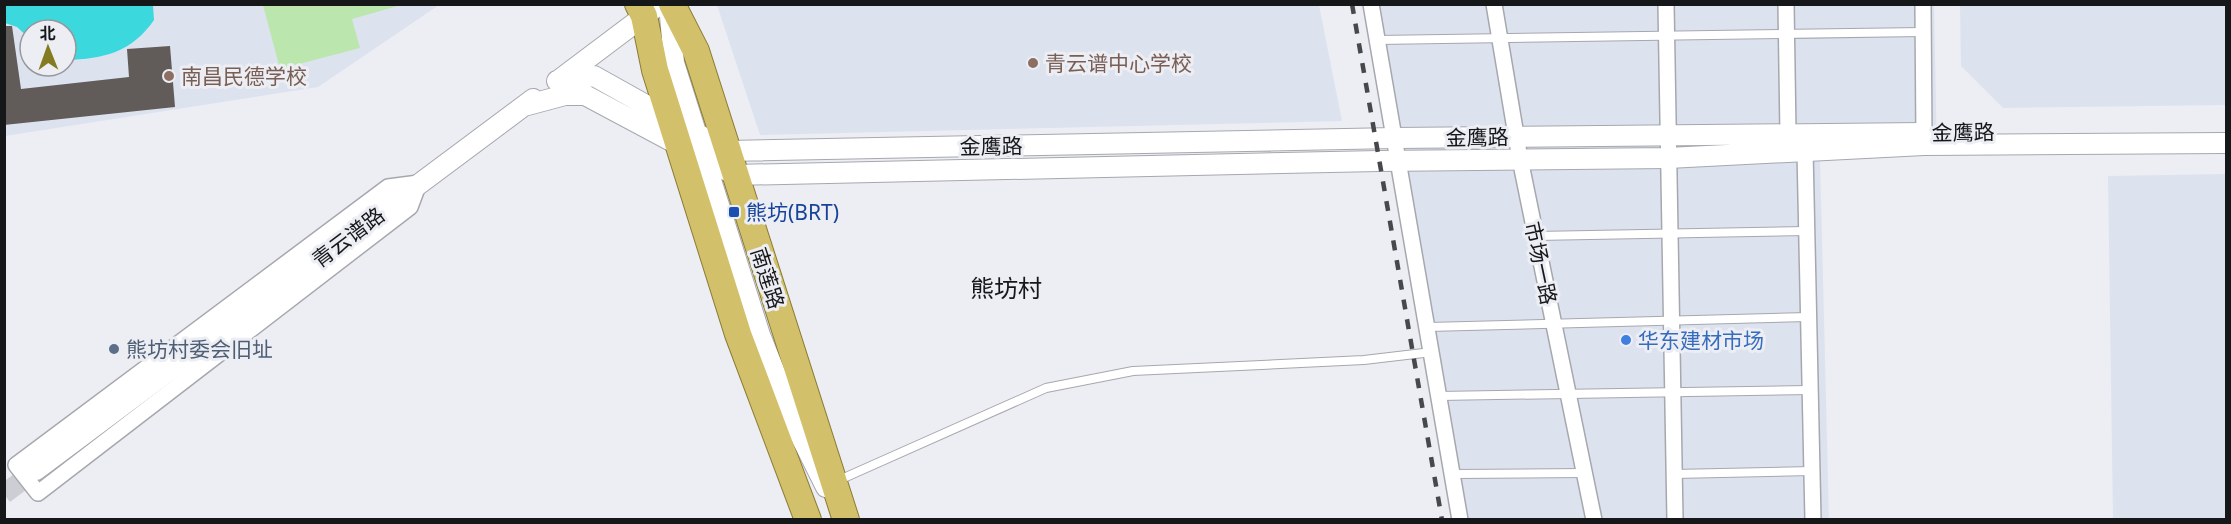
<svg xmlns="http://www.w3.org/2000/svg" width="2231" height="524" font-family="'Noto Sans','Noto Sans SC',sans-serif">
<rect width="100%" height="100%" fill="#eceef4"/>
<path fill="#dde2ef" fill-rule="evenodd" d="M5 5H439L318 87 5 136ZM30 30H66V66H30Z
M717 5H1319L1342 121 760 135Z
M1365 5H1934L1937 155 1820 160 1829 519H1460Z
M1960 5H2226V105L2003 108 1961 66Z
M2226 174V519H2113L2108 176Z"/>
<path fill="#bbe7ae" d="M263 5V4L401 5 352 19 360 48 280 69Z"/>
<path fill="#3bd8dd" d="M5 4 153 5 154 20C132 52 104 59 66 60V30H30V39L17 27 5 23Z"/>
<path fill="#615b59" d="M4 26H12L21 89 129 77 127 49 170 46 175 107 4 125Z"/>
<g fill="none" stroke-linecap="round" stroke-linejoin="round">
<path stroke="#ccced3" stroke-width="20" stroke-dasharray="20 10" stroke-linecap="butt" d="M4 494 36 470"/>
<defs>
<path id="service" d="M1377 40 1923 32
M1536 236 1807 231
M1428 327 1808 317
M1439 396 1810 390
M1452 474 1584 473
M1674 474 1812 471
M837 481 1046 388 1133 371 1364 360 1432 352"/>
<path id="minor" d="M1371 4 1460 520
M1494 4 1520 159 1594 520
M1666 4 1675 520
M1786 4 1788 134
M1923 4 1924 142
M1805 151 1813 520
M419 183 410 207 38 493 16 465 388 187Z"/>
<path id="tertiary" d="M669 4 674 63 760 335 800 435 826 487
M559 80 660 4
M557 81 594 76 728 151 1395 138 1924 133
M524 106 565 95H585L735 175 1379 161 1668 158 1924 145 2226 143
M36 470 533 99"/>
<path id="trunk" d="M638 4 644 16 655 70 738 334 808 520
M672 4 696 51 846 520"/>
</defs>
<use href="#service" stroke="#a6a8ae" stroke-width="10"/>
<use href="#minor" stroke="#a6a8ae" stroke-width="18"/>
<use href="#tertiary" stroke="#a6a8ae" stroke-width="22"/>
<use href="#trunk" stroke="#8a7b35" stroke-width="28"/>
<use href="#service" stroke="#fff" stroke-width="8"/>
<use href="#minor" stroke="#fff" stroke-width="15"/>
<use href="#tertiary" stroke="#fff" stroke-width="20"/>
<use href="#trunk" stroke="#d3c06a" stroke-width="26"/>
<path stroke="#47484b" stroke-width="4.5" stroke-dasharray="10 10" stroke-linecap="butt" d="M1352 4 1442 520"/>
</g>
<g fill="#8d6e63" stroke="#eceef4" stroke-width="2">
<circle cx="1033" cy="63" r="6"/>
<circle cx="169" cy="76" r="6"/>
</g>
<rect fill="#1a4fb4" stroke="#eceef4" stroke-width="2" x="728" y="206" width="12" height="12" rx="3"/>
<circle fill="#3f7fe0" stroke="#eceef4" stroke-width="2" cx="1626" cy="340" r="6"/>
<circle fill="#5c6f8a" stroke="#eceef4" stroke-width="2" cx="114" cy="349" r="6"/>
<g text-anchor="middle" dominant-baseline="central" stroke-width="6" stroke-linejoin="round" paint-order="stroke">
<g font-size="21" fill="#785e54" stroke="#eceef4" text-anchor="start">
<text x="1045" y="63">青云谱中心学校</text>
<text x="181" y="76">南昌民德学校</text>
</g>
<g font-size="21" fill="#161719" stroke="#eceef4">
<text transform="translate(1963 132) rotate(-1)">金鹰路</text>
<text transform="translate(1477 137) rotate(-1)">金鹰路</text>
<text transform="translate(991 146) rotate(-1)">金鹰路</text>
<text transform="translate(348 237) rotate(-37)">青云谱路</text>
<text transform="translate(1541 263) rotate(78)">市场一路</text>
<text transform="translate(768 278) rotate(72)">南莲路</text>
</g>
<g font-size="21" fill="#164399" stroke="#eceef4" text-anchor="start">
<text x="746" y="212">熊坊(BRT)</text>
</g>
<g font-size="21" fill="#366cbe" stroke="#eceef4" text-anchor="start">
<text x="1638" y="340">华东建材市场</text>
</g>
<g font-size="21" fill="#4e5e75" stroke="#eceef4" text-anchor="start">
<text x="126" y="349">熊坊村委会旧址</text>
</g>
<g font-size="24" fill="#161719" stroke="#eceef4">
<text x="1006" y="287">熊坊村</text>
</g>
</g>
<rect width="2231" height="524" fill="none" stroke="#161719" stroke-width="12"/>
<g transform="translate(48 48) rotate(359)"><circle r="28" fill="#eceef4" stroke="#96989c" stroke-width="1.5"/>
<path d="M0-4.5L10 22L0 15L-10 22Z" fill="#847a20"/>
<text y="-9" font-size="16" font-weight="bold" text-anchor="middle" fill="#161719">北</text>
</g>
</svg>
